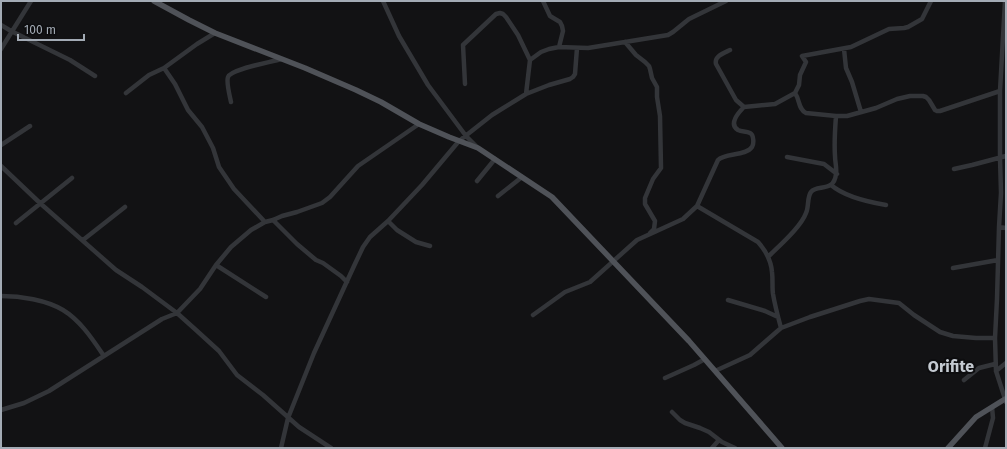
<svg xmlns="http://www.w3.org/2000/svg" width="1007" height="449" font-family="'Fira Sans',sans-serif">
<rect width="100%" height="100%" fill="#121214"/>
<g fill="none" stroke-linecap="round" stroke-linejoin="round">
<path stroke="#333539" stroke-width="4.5" d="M383 1 399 36 428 85 466 136 477 147
M543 1 550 16 560 22 562 26 563 31 559 47
M1005 1 1000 91V158L1001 193 999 227 997 299 995 338 996 371 1006 402
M1 25 11 31 70 60 95 76
M625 42 636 55 645 62 649 66 650 69 652 78 657 87V97L660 116 661 168 653 179 645 198V204L655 221 654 229 650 233
M1 49 31 1
M844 49 846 68 852 82 861 112
M730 50C724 53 714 56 716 64L736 100 744 107
M530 60 541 52 549 49 559 47 588 48 668 35 673 32 689 19 726 1
M164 68 175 84 188 110 202 127 213 148 219 167 234 189 265 222
M465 84 463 45 496 14 500 13 503 14 506 17 518 35 530 60 526 94
M126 93 149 75 164 68 197 44 215 33
M795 93C800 100 798 109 806 113L836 116H847L876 108 897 99 910 96H923L926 97 929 100 935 110 937 111H940L1000 91
M231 102C230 97 226 82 228 77 231 69 272 62 281 59
M1 145 30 126
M787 157 824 164 837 174
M1 166 41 204 116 270 142 287 177 313 196 330 219 351 237 375 263 395 299 427 331 448
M954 169 972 165 1006 156
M477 181 495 159
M831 185C845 197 868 202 886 205
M498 196 522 177
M697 206 758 242C766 251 771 260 772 272 773 280 772 287 773 294 775 306 778 317 781 328
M273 220 297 244 316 260 323 263 341 276 347 282
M388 221 397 230 416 242 430 246
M16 223 72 178
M999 227 1006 228
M83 240 125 207
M768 257C779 246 801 227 806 213 809 207 807 197 811 192 817 184 834 193 836 174 837 168 835 162 835 156 834 142 835 129 836 116
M216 265 266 297
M953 268 998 260
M1 296C21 296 46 300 63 310 81 321 93 340 104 356
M728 300 765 311 778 317
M533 315 565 292 590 282 637 240 683 219 697 206 718 160C725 153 746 156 752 147 754 144 754 135 750 133 746 131 742 132 738 130 728 124 739 112 744 107L775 104 795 93 799 85 800 75 806 62 802 56 851 47 889 29 904 28 908 27 922 19 931 1
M715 371 750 355 781 328 810 317 860 301 869 299 899 303 914 315 940 332 953 336 976 338H995
M996 371 1006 363
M665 378 694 365 705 359
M964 380 979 368 995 364
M1 410 24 403 49 391 162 319 177 313 200 289 216 265 231 247 251 230 265 222 273 220 282 216 297 212 322 203 330 197 358 166 419 124
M672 412 680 420 685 423 700 428 709 432 722 442 735 448
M281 448 288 418 314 353 354 266 363 247 370 237 388 221 422 185 459 141 492 115 526 94 549 85 570 79 573 77 575 74 577 48
M712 448 719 440
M985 448 993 418 992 407"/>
<path stroke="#4f5258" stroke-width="5.5" d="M154 1 189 20 215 33 305 68 356 90 381 102 419 124 449 137 478 148 552 197 689 341 782 448
M948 448 976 417 1005 399H1006"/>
</g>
<g text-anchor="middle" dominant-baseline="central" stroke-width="4" stroke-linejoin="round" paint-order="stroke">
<g font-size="16" font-weight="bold" fill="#c4cad1" stroke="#0d0d0f">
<text x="951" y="366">Orifite</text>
</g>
</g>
<rect width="1007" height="449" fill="none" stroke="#a3abb5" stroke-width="4"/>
<path d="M18 34v6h66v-6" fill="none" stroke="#a3abb5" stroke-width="2"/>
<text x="24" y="34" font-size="12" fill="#a3abb5" stroke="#0d0d0f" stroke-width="3" paint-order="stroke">100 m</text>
</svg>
